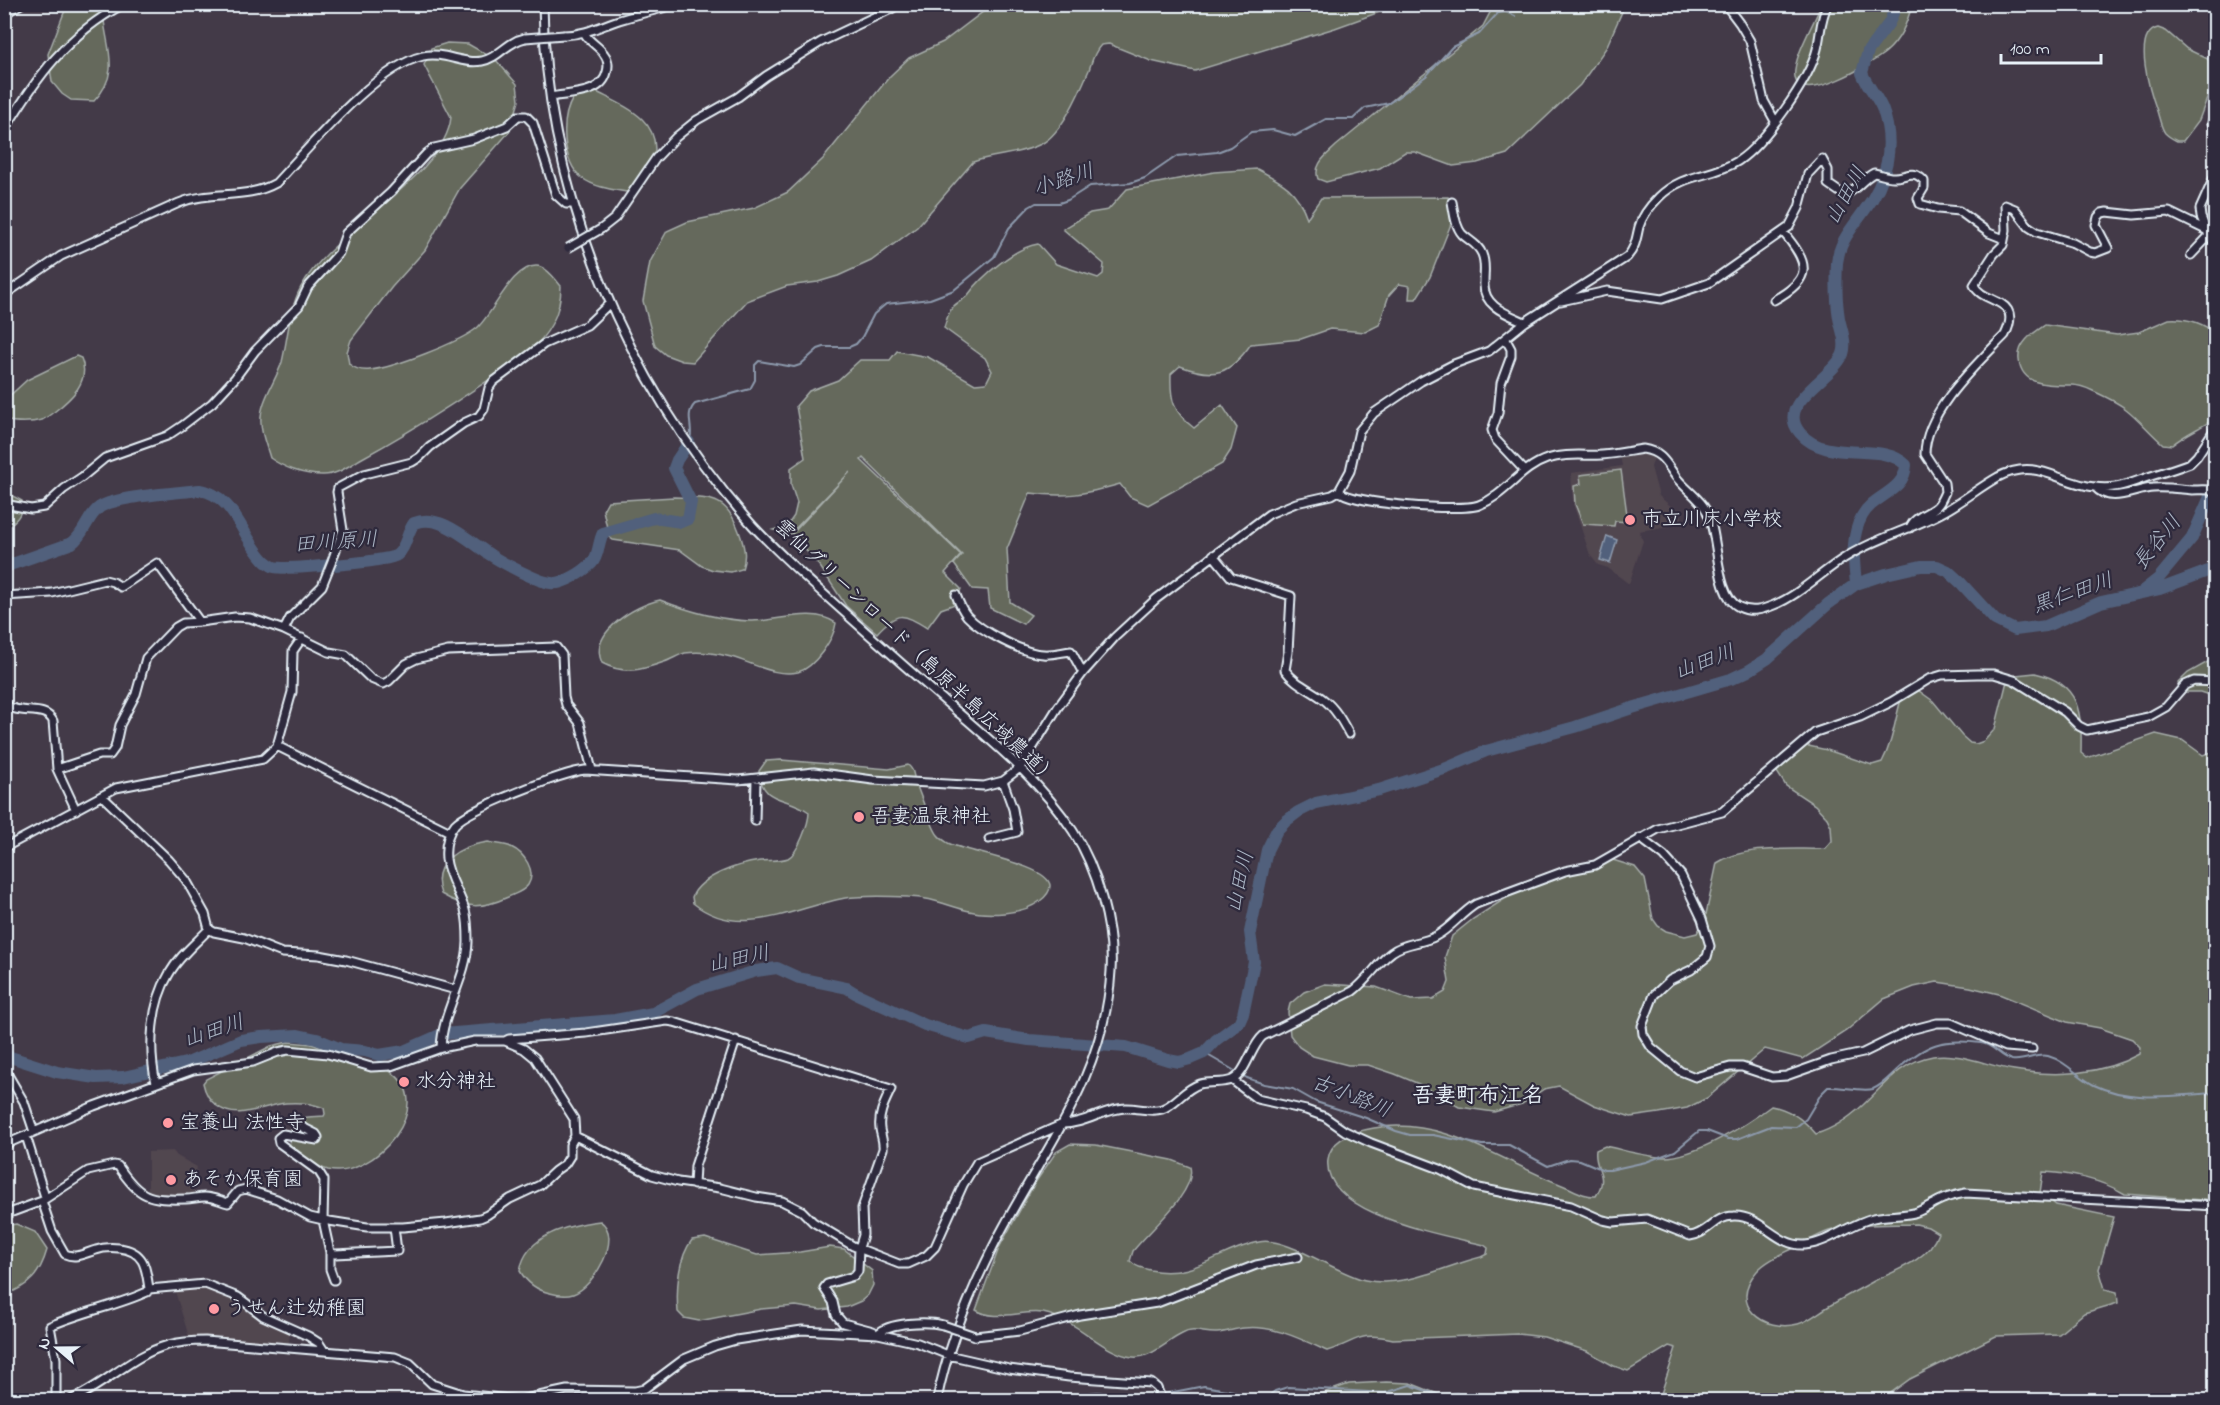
<svg xmlns="http://www.w3.org/2000/svg" width="2220" height="1405" font-family="'Indie Flower','Klee One',sans-serif">
<rect width="100%" height="100%" fill="#433a48"/>
<filter id="ink" filterUnits="userSpaceOnUse"><feTurbulence type="fractalNoise" baseFrequency=".0167" numOctaves="2"/><feDisplacementMap in="SourceGraphic" scale="12" xChannelSelector="R" yChannelSelector="G"/><feConvolveMatrix kernelMatrix="1 2 1 2 8 2 1 2 1" color-interpolation-filters="sRGB"/></filter>
<g filter="url(#ink)">
<path fill="#51464f" d="M1645 452 1655 455 1651 467 1659 496 1681 515 1684 524 1639 531 1643 541 1629 584 1608 568 1598 565 1590 555 1573 504 1571 473 1622 466 1620 455Z
M173 1151 177 1156 197 1167 193 1195 148 1193V1152Z
M199 1286 213 1290 224 1297 236 1298 260 1319 290 1331 289 1344 189 1337 174 1288Z"/>
<path fill="#65695b" stroke="#a6adaa" stroke-width="1.5" fill-rule="evenodd" d="M67 5H103C102 42 125 69 94 101L71 100 62 94 52 82 48 54Z
M992 5H1399L1335 28 1195 71 1151 61 1109 44 1101 45C1094 52 1092 61 1089 70 1080 91 1062 134 1041 144 1020 155 995 154 973 162L917 227 871 261 838 276 818 282 787 286 747 301 693 362 682 361 666 355 655 346 643 301 650 262 667 231 687 222 754 208 788 192 823 159 890 76 909 58 943 42Z
M1494 5H1625L1606 48 1580 85 1507 154 1477 163 1453 166 1415 152H1405L1380 168 1326 182 1318 179C1313 164 1326 156 1336 146L1483 26Z
M1821 5H1912C1907 23 1901 39 1886 52 1874 62 1799 108 1795 77 1792 59 1814 24 1821 5Z
M2158 28 2166 31 2187 49 2210 60 2214 68 2212 85 2199 120 2183 141H2177C2173 139 2168 136 2165 133 2161 128 2159 117 2157 111 2151 94 2131 34 2158 28Z
M447 43 468 44 496 60 517 84 519 101 510 131 460 188 425 250 392 287 351 340 347 352 349 364C355 369 362 371 370 370 393 368 460 342 477 328 494 313 512 266 536 266 546 266 555 279 561 286 561 315 548 335 527 354 474 390 421 426 364 457 351 464 337 476 322 475 304 475 284 468 270 458 267 447 261 434 261 423 259 402 276 381 282 362 288 338 289 309 301 287 331 231 446 176 451 117L424 65 431 48Z
M583 89H591C620 105 662 117 654 158 650 173 643 183 632 193 616 190 595 188 582 178 562 162 560 119 573 98 575 95 580 92 583 89Z
M1257 169C1282 182 1297 189 1307 218L1321 198 1448 197 1451 224 1430 277 1416 299H1409L1410 286 1399 284 1389 295 1379 325 1365 332 1330 329 1301 339 1251 344C1229 375 1215 379 1180 366L1171 374C1170 400 1173 412 1194 428L1222 405 1237 428 1231 450 1222 464 1148 505 1130 497 1120 484C1085 494 1067 498 1030 493L1007 549 1010 602 1031 615 1023 624 990 608 988 590 972 589 954 564 962 555 863 458 861 460 961 555 945 573 961 589 955 604 941 609 927 628C903 613 897 611 877 633L846 606 821 568 792 534 850 472 790 534 773 530 787 526 794 516 797 503 791 485V468L805 458 796 406 809 391 838 380 860 360H890L897 351 928 357 975 384 986 383 992 371 985 358 944 328C946 322 948 312 953 307 957 302 964 300 968 295 981 277 1015 247 1038 244L1056 264 1098 278 1103 274 1104 264 1063 229 1090 213 1108 210 1127 189 1214 172Z
M2169 319C2187 318 2202 322 2216 334L2215 418C2201 428 2185 434 2172 445L2163 444C2150 433 2139 419 2126 409 2117 402 2104 396 2093 391 2087 388 2078 385 2071 385 2051 385 2022 387 2019 360 2017 343 2033 333 2045 325L2117 335 2139 332Z
M76 356 81 358C91 381 71 399 54 412 51 414 46 418 42 420 31 423 15 423 5 420V400L27 380Z
M1621 470 1628 522 1615 521 1614 526 1583 524 1575 504 1574 486 1581 484 1580 475Z
M5 492 22 501C23 516 15 521 5 529Z
M674 497C713 498 728 496 741 537 745 550 746 557 742 569L731 572 713 570 702 566 680 550 613 540 609 537 603 510 608 501Z
M660 600C688 611 721 620 750 621 777 622 812 606 836 623 834 639 814 668 798 672 775 677 753 663 731 657 718 653 699 651 685 653 678 655 671 660 664 662 642 670 624 675 602 663 588 633 635 605 660 600Z
M2215 658V697L2200 692H2185L2179 688 2178 683 2188 673Z
M2035 673C2080 683 2082 712 2081 753L2087 758 2156 734 2182 740 2203 755 2215 751V1201L2125 1194C2102 1180 2070 1173 2043 1172L2040 1193 2056 1205 2114 1217 2099 1269 2105 1289 2117 1292 2118 1303 2084 1313 2059 1334 1996 1336 1910 1379 1881 1400H1659L1676 1348 1669 1346 1628 1371 1614 1366 1587 1351 1544 1337 1518 1334 1393 1339C1356 1331 1358 1342 1327 1351 1301 1339 1274 1325 1244 1328 1235 1329 1226 1332 1217 1333 1204 1334 1194 1327 1182 1334 1167 1341 1150 1359 1133 1357 1103 1354 1079 1320 1043 1313 1022 1310 995 1322 976 1310L999 1248 1035 1183 1056 1152 1070 1144 1096 1145 1172 1160 1190 1167C1197 1192 1147 1232 1133 1251L1130 1261C1136 1267 1142 1268 1150 1270 1195 1279 1218 1250 1259 1242 1287 1236 1335 1273 1365 1280 1404 1289 1444 1266 1481 1257L1487 1254 1488 1248 1484 1245C1445 1235 1321 1215 1328 1159 1331 1138 1356 1131 1374 1128 1444 1116 1500 1161 1562 1185 1573 1189 1584 1197 1596 1196 1610 1174 1593 1169 1596 1150L1605 1146C1624 1150 1644 1157 1664 1157 1696 1157 1746 1125 1771 1106 1790 1109 1804 1120 1816 1134 1833 1129 1850 1117 1863 1105 1884 1085 1902 1061 1933 1056 1960 1052 1988 1066 2014 1070 2055 1077 2102 1075 2139 1054L2140 1047 2132 1039 2100 1028 2067 1022 1999 994 1970 987 1937 982 1914 987 1884 999 1846 1031 1803 1059 1765 1049 1707 1098 1687 1108 1659 1113 1631 1117 1594 1105 1559 1086 1544 1089 1522 1104 1494 1112 1459 1107 1419 1084 1395 1074 1368 1065H1348L1313 1056 1299 1047 1290 1035 1288 1012 1290 1004 1304 992 1325 984 1376 987 1411 1000 1433 999 1445 992 1449 982 1445 957 1452 936 1473 919 1514 893 1592 864 1613 860 1635 867 1645 879 1653 919 1658 926 1666 931 1685 936 1697 933 1705 919 1717 863C1745 845 1792 850 1825 849L1832 841 1831 826 1827 818 1815 805 1786 786 1777 772 1781 759 1804 745 1827 750 1872 765 1882 762C1894 740 1895 716 1903 693L1915 688 1933 701 1962 736 1970 743 1976 744 1984 741 1995 729 2007 681 2016 675ZM1916 1224 1928 1227 1938 1233C1929 1260 1897 1270 1874 1281 1858 1290 1842 1298 1826 1308 1818 1313 1807 1322 1798 1324 1764 1333 1727 1305 1757 1271 1766 1261 1780 1255 1792 1249 1804 1244 1817 1235 1829 1231 1857 1223 1888 1225 1916 1224Z
M781 760 889 769 908 765C914 770 913 774 915 781 919 791 932 828 938 835 940 838 945 841 948 843 965 852 1050 865 1050 886 1050 892 1044 898 1040 901 1022 915 987 916 965 910 946 905 929 897 908 897 888 896 865 895 845 898 795 907 740 941 693 903L692 897C700 876 739 864 760 861 768 860 781 861 788 858 798 853 809 823 809 812 786 795 762 805 759 771L766 761Z
M488 842C495 844 504 844 511 847 524 853 537 871 528 885 523 892 514 894 508 897 482 909 466 909 441 894 429 862 460 846 488 842Z
M288 1042 311 1044 388 1070C443 1103 372 1181 328 1170 311 1165 284 1154 290 1133 292 1127 295 1121 301 1119 307 1116 317 1117 324 1116L325 1114 324 1108C312 1103 299 1102 286 1103 263 1105 238 1122 217 1106 209 1100 205 1093 203 1083L206 1079 271 1046Z
M600 1221C624 1236 594 1287 573 1294 565 1297 557 1295 550 1293 536 1290 527 1283 520 1271 526 1234 569 1225 600 1221Z
M16 1224 35 1232 47 1250C40 1275 29 1286 5 1295V1226Z
M705 1238 757 1255 800 1252 830 1247 844 1249 872 1271 873 1285 868 1295 861 1301 847 1307 821 1310 796 1306 761 1309 699 1321 684 1318 678 1312C676 1289 678 1258 692 1240Z
M1386 1382 1410 1383 1453 1400H1294L1309 1398 1349 1384Z"/>
<path fill="#51607b" stroke="#8d9aad" stroke-width="1.5" d="M1607 536 1617 540 1610 563 1600 560Z"/>
<g fill="none" stroke-linecap="round" stroke-linejoin="round">
<path stroke="#8d9aad" stroke-width="2" d="M690 440C694 427 684 415 695 404L750 389 755 380V365L759 361 794 367 800 365 818 349 824 347H849L856 344 862 337 874 314 886 304 930 299 954 290 994 257 1009 228 1029 207 1036 203H1059L1068 200 1090 186 1130 183 1145 178 1177 156 1217 152 1230 147 1251 132 1273 130 1295 136 1326 119H1353L1365 108 1389 103 1395 99 1426 76 1452 47 1479 34 1498 13 1506 12 1515 16
M1204 1053 1247 1078 1264 1084 1293 1089 1316 1102 1366 1118 1396 1131 1410 1135H1433L1482 1145H1509L1548 1166 1569 1159 1580 1160 1604 1170H1610L1646 1162 1675 1151 1699 1131H1707L1728 1139H1737L1771 1126 1796 1127 1806 1119 1821 1094 1828 1087C1840 1086 1862 1092 1873 1089 1883 1085 1890 1076 1898 1069 1926 1044 1942 1038 1981 1043 1993 1044 2000 1057 2012 1060 2025 1062 2036 1053 2048 1056 2066 1061 2078 1077 2094 1085 2131 1103 2176 1095 2216 1093
M1056 1400 1079 1394 1098 1392 1123 1397 1158 1395 1204 1386 1233 1391 1247 1400
M1263 1400 1275 1391 1288 1387 1385 1393 1410 1385 1440 1396 1457 1393 1469 1400"/>
<path stroke="#51607b" stroke-width="12" d="M4 567 72 543C85 534 87 516 100 507 118 496 176 493 200 490 235 495 243 541 266 562 269 564 271 566 274 567 287 570 388 562 397 555 406 548 407 532 414 523 441 512 471 543 492 556 503 563 538 582 551 583 563 585 583 572 592 563 599 556 598 542 603 533L654 518 681 522 688 519 691 502 674 468 677 460 689 442
M1856 584C1854 560 1850 538 1862 516 1873 495 1905 492 1906 465 1882 440 1827 465 1800 433 1774 403 1833 379 1843 354 1847 342 1841 329 1839 318 1836 300 1836 281 1837 263 1839 242 1852 228 1864 211 1887 182 1896 144 1882 108 1877 96 1867 86 1862 73L1868 51 1889 23 1897 4
M2144 590 2158 579 2192 538 2216 483
M4 1055 57 1072 96 1078 123 1077 190 1062 241 1040 261 1037 298 1035 317 1039 341 1049 365 1051 379 1055 404 1051 442 1034 615 1020 653 1013 697 989 756 971 777 968 799 978 847 988 855 993 925 1025 969 1038 986 1033 1029 1040 1126 1047 1168 1060 1179 1062 1190 1059 1204 1053 1216 1040 1239 1023 1243 1014 1254 962 1250 932 1267 850 1277 830 1286 821 1298 812 1316 803 1379 790 1447 768 1486 751 1575 727 1632 708 1731 679 1748 671 1767 659 1828 604 1856 584 1886 574 1921 566H1937L1948 571 1961 583 1995 620 2015 630 2046 626 2101 602 2160 589 2216 568"/>
<defs>
<path id="minor" d="M543 4C545 193 628 386 753 526 779 554 808 580 836 605 875 640 913 674 953 708 996 745 1042 783 1073 831 1097 868 1114 927 1111 971 1105 1079 1039 1155 993 1247 969 1295 947 1348 937 1400
M938 4H946
M1725 4 1740 24 1750 41 1764 101 1775 121
M4 14 21 4
M564 35C587 34 598 27 619 20 639 14 658 9 679 4
M551 97C570 93 602 95 607 72 609 65 608 59 604 54 599 46 589 42 585 34
M2216 110 2212 123 2216 131
M4 131C36 78 67 34 124 4
M1452 202C1454 212 1455 226 1462 234 1469 241 1478 244 1482 254 1486 263 1484 272 1484 282 1482 306 1507 314 1525 322
M601 229 615 218 656 158 676 137 697 120 738 97 766 76 821 42 893 8 895 4
M2191 255 2209 236 2201 217 2200 209 2216 173
M4 295 61 256 179 203C211 190 246 200 276 183 311 146 375 67 423 56 444 51 462 65 482 61 499 58 506 42 525 38
M1774 300C1814 278 1809 263 1783 232
M1561 301 1607 291 1662 299 1709 283 1789 227 1799 208 1808 174 1822 159 1828 170V184L1844 195C1857 190 1862 179 1874 173 1880 174 1887 177 1893 177 1905 178 1913 168 1924 181V188L1918 198 1920 204 1938 209 1959 211 1989 233 2004 239
M1505 338 1511 349V356L1501 383 1498 413 1492 430 1495 439 1524 470
M2095 487C2111 505 2134 489 2153 488 2166 487 2179 489 2192 490 2200 490 2207 489 2216 491
M1339 491C1351 504 1461 512 1479 505 1506 495 1520 468 1547 459 1566 453 1583 456 1602 455 1616 454 1630 451 1643 449 1662 452 1666 463 1676 477 1685 489 1699 497 1706 510 1720 534 1714 595 1739 607 1751 613 1762 610 1774 605 1801 594 1821 572 1846 557 1876 538 1913 529 1945 511 1963 501 1980 487 1998 477 2037 457 2058 483 2094 487 2118 490 2130 483 2151 476 2164 472 2177 468 2190 463L2197 456 2216 427
M4 504 31 509 44 507 64 489 82 477 105 458 167 436 182 426 212 403 235 378 255 351 299 306 308 287 339 253 346 233 391 192 426 154 434 148 474 139 507 126 518 116H526L533 123 556 195 566 204H574
M1910 528C1914 516 1929 514 1937 506 1941 502 1943 496 1945 492L1944 483 1925 454C1925 411 1977 364 2005 335 2024 296 1982 305 1974 285L1994 254 2003 245 2006 230 2005 205 2015 209 2029 227 2037 232 2073 243 2090 252 2095 253 2108 248 2096 225 2098 217 2102 213 2107 212 2134 215 2169 212 2208 231
M1213 555 1231 577 1291 596 1288 652 1285 670C1295 684 1310 689 1323 699 1335 708 1342 721 1349 734
M956 595C959 603 962 610 967 616 981 631 1022 653 1043 654 1052 655 1062 652 1071 651L1083 673
M4 596 52 593 105 580 113 582 121 587 157 563 200 622 235 617 250 618 284 630 329 652 346 655 371 679 383 684 389 681 406 664 416 659 448 651 556 647 562 655 564 697 566 705 580 723 592 770
M284 630 290 618 322 586 332 561 343 530 337 492 338 488 364 474 412 462 420 457 430 447 464 423 479 416 484 409 489 388 493 382 544 344 587 325 610 303
M4 703C19 717 44 704 53 721L57 769 76 810
M277 746 450 832
M57 769 99 755H110L115 748 120 725 136 694 146 658 176 627 183 623 200 622
M102 796 169 860 186 880 205 914 209 929 214 932 244 938 282 953 319 955 346 960 456 990
M755 821 756 779
M1640 838 1664 856 1681 875 1702 919 1710 946 1707 957 1691 970 1670 980 1654 995 1642 1026 1643 1034 1651 1047 1680 1071 1695 1077 1730 1067H1742L1772 1077 1786 1076 1831 1060 1863 1053 1910 1030 1937 1023H1951L2006 1047 2032 1049
M989 839 1017 832 1013 809 1003 781
M4 848 116 788 263 759 277 746 292 692 293 651 302 638
M505 1041 509 1039 586 1033 667 1021 674 1022 891 1089C885 1102 878 1114 880 1129 881 1136 884 1142 883 1149L862 1208 863 1235 859 1248 858 1271 854 1276 827 1284 824 1288 833 1302 836 1315 843 1323 873 1331
M441 1048C442 1011 467 978 468 942 468 932 468 920 465 910 460 893 448 877 446 859 445 847 447 834 455 824 470 808 562 773 585 770L738 780 814 772 873 780 984 786 1003 781 1020 768 1058 707 1083 673 1115 637 1156 599 1269 514 1296 503 1332 495 1339 491 1350 471 1359 431 1374 413 1421 381 1454 364 1489 351 1525 322 1627 257C1636 247 1636 239 1639 227 1642 216 1651 205 1659 197 1685 172 1711 178 1738 161 1764 144 1810 79 1817 49 1821 33 1820 19 1828 4
M4 1068 24 1102 34 1132
M1232 1080 1257 1099 1306 1110 1325 1117 1345 1131 1371 1143 1440 1169 1474 1187 1571 1206 1603 1220 1613 1222 1647 1219 1690 1236C1708 1234 1714 1216 1734 1216 1761 1215 1777 1247 1805 1245 1829 1243 1849 1224 1873 1218 1886 1215 1900 1216 1914 1213 1924 1210 1933 1203 1943 1199 1949 1196 1957 1195 1965 1193L2216 1206
M156 1083C148 1048 151 1004 169 974 179 956 196 943 209 929
M302 1127 316 1134 318 1137 317 1140 283 1134 278 1138 279 1143 319 1172 324 1180 323 1220 330 1252 335 1254 397 1251 394 1227
M26 1136 45 1197
M575 1136 652 1175 678 1182 720 1188 756 1197 782 1201 802 1211 813 1222 853 1246 899 1264H908L926 1256 935 1247 963 1185 977 1162 1063 1124C1085 1124 1104 1109 1125 1108 1137 1107 1150 1113 1162 1109 1176 1104 1184 1089 1200 1084 1210 1081 1222 1084 1232 1080 1246 1074 1251 1046 1263 1036L1353 991C1368 980 1377 963 1392 952 1405 942 1422 944 1436 936 1451 928 1461 913 1476 904L1565 871 1595 865 1658 829 1722 812 1816 732 1860 717 1891 702 1929 679 1942 675 1977 674H1994L2014 680 2065 712 2079 726 2087 730 2148 717 2166 707 2185 685 2194 681 2216 682
M4 1145 94 1106 193 1070 253 1062 278 1052 288 1050 328 1054 371 1067 391 1066 441 1048 475 1041H505L524 1049 535 1058 574 1119 575 1136 570 1145V1156L565 1164 555 1171 540 1185 510 1199 487 1215 480 1218 446 1223 403 1227H367L323 1220 310 1217 277 1199 246 1189 238 1191 228 1203C220 1201 213 1197 205 1197 198 1197 192 1199 186 1199 148 1200 140 1198 118 1166L114 1165 88 1171 42 1201 4 1215
M694 1185 695 1166 736 1040
M42 1201 52 1231 65 1254C76 1259 85 1253 96 1250 104 1247 111 1247 119 1248 145 1251 146 1268 149 1289L205 1284 238 1297 263 1316 308 1336 319 1343 323 1349
M330 1252V1269L334 1280
M878 1334C888 1322 928 1321 943 1325
M975 1336 1020 1331 1080 1315 1157 1303 1256 1265 1298 1257
M56 1400V1359L50 1326C82 1312 116 1306 147 1292L149 1289
M70 1400C104 1386 132 1355 168 1345 180 1342 193 1341 205 1341L395 1357 410 1363 432 1384 463 1394 520 1400 567 1390 635 1391 644 1389 684 1359 715 1346 736 1340 802 1330 878 1334 918 1343 948 1355 1009 1369 1069 1377 1151 1383 1157 1388 1162 1400"/>
</defs>
<use href="#minor" stroke="#e8f1f8" stroke-width="11"/>
<use href="#minor" stroke="#2f2a3d" stroke-width="7"/>
<defs>
<path id="minor-bridge" d="M525 38 564 35
M568 248 601 229
M943 1325 975 1336"/>
</defs>
<use href="#minor-bridge" stroke="#e8f1f8" stroke-width="11" stroke-linecap="butt"/>
<use href="#minor-bridge" stroke="#2f2a3d" stroke-width="7"/>
</g>
</g>
<g fill="#ff9aa2" stroke="#2f2a3d" stroke-width="2">
<circle cx="1630" cy="520" r="6"/>
<circle cx="859" cy="817" r="6"/>
<circle cx="404" cy="1082" r="6"/>
<circle cx="168" cy="1123" r="6"/>
<circle cx="171" cy="1180" r="6"/>
<circle cx="214" cy="1309" r="6"/>
</g>
<g text-anchor="middle" dominant-baseline="central" stroke-width="4.5" stroke-linejoin="round" paint-order="stroke">
<g font-size="20" fill="#e8f1f8" stroke="#2f2a3d" text-anchor="start">
<text x="1642" y="520">市立川床小学校</text>
<text x="871" y="817">吾妻温泉神社</text>
<text x="416" y="1082">水分神社</text>
<text x="180" y="1123">宝養山 法性寺</text>
<text x="183" y="1180">あそか保育園</text>
<text x="226" y="1309">うせん辻幼稚園</text>
</g>
<g font-size="20" fill="#e8f1f8" stroke="#2f2a3d">
<text transform="translate(915 653) rotate(43)">雲仙グリーンロード（島原半島広域農道）</text>
</g>
<g font-size="21" font-style="italic" fill="#acb7c6" stroke="#2f2a3d">
<text transform="translate(1064 181) rotate(-18)">小路川</text>
<text transform="translate(1847 196) rotate(-61)">山田川</text>
<text transform="translate(336 543) rotate(-4)">田川原川</text>
<text transform="translate(2158 543) rotate(-51)">長谷川</text>
<text transform="translate(2073 594) rotate(-19)">黒仁田川</text>
<text transform="translate(1705 663) rotate(-20)">山田川</text>
<text transform="translate(1241 882) rotate(-77)">山田川</text>
<text transform="translate(739 960) rotate(-12)">山田川</text>
<text transform="translate(214 1032) rotate(-18)">山田川</text>
<text transform="translate(1351 1097) rotate(22)">古小路川</text>
</g>
<g font-size="22" font-weight="bold" fill="#e8f1f8" stroke="#2f2a3d">
<text x="1478" y="1097">吾妻町布江名</text>
</g>
</g>
<rect width="2220" height="1405" fill="none" stroke="#2f2a3d" stroke-width="24"/>
<rect x="12" y="12" width="2196" height="1381" fill="none" stroke="#e8f1f8" stroke-width="2" filter="url(#ink)"/>
<g transform="translate(57 1348) rotate(290)" stroke="#2f2a3d" stroke-width="4.5" paint-order="stroke">
<path d="M0-4.5L10 22L0 15L-10 22Z" fill="#e8f1f8"/>
<text y="-9" font-size="16" font-weight="bold" text-anchor="middle" fill="#e8f1f8">N</text>
</g>
<path d="M2001 54v9h100v-9" fill="none" stroke="#e8f1f8" stroke-width="3"/>
<text x="2010" y="54" font-size="18" fill="#e8f1f8" stroke="#2f2a3d" stroke-width="4.5" paint-order="stroke">100 m</text>
</svg>
